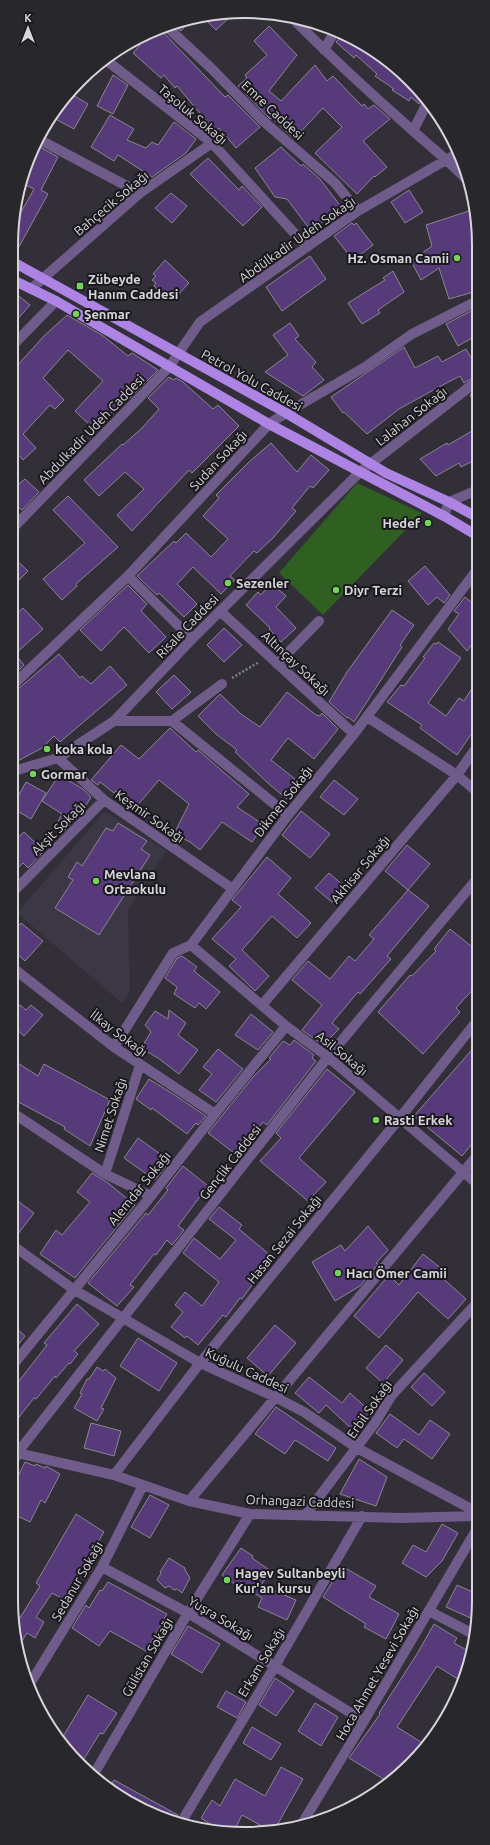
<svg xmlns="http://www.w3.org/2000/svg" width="490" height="1845" font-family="Ubuntu,sans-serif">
<rect width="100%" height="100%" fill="#322f38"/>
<path fill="#3c3745" d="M105 811 166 851 128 910 130 992 122 1003 17 913Z"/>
<path fill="#2f5f21" d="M357 483 422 513 323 615 279 573Z"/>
<path fill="#563a7a" stroke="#898690" d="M202 16H231L216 30Z
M192 18 181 31 175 26Z
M269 26 297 55 269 91 281 101 315 65 327 81 333 76 362 106 364 104 368 109 374 105 390 119 363 141 387 167 375 177 374 176 357 194 315 153 342 127 323 108 294 139 272 118 270 119 266 115 238 86 247 78 245 75 267 55 254 41Z
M162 31 225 97 228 95 260 127 236 148 219 128 215 131 177 86 175 88 164 75 161 78 133 53 140 45 137 41Z
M344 34 349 35 411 80 423 98 419 104 411 97 409 101 392 90 394 89 375 76 377 74 356 55 354 58 336 42Z
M113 75 128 85 113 114 97 106Z
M71 94 88 104 74 129 50 116Z
M110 115 134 129 127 140 146 148 152 142 158 145 174 122 196 139 186 153 152 177 118 155 114 161 91 147Z
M38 146 58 157 41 190 48 194 15 254V223L34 189 22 183Z
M281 147 301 166 303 164 320 179 345 212 327 225 324 221 311 231 287 199 275 197 255 168Z
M208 158 239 190 242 186 262 207 243 226 190 174Z
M409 190 423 212 405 223 391 202Z
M171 193 187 206 172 223 155 208Z
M475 209 477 215V291L449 299 439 268 421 280 411 261 432 246 426 225Z
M352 223 354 225 356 223 373 245 353 260 334 236Z
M310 256 326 279 282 311 266 287Z
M165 260 189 283 175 298 166 290 162 294 154 286 156 283 152 280 156 276 153 274Z
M393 271 404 292 378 310 380 313 362 324 348 303 385 280 383 278Z
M15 293 30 305 15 322Z
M477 308V335L458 346 446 324Z
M67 315 102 335 128 356 132 353 158 370 128 400 125 398 95 430 75 411 103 381 68 350 43 378 64 400 55 409 50 405 23 434 36 448 23 460 15 451V368L44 336Z
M290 323 299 336 295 339 316 362 312 367 324 380 303 396 265 372 288 355 273 335Z
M404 347 415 368 438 356 442 362 466 349 477 368V375L464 383 460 376 437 388 399 409 367 434 344 412 343 413 331 397Z
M169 377 174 380 176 378 183 382 213 409 218 405 239 426 192 473 189 470 132 531 117 515 144 489 125 472 99 496 84 480 122 444 123 445 142 428 159 409 148 398Z
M477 389V407L470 395Z
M477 428V459L461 467 459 463 436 476 420 459 447 443 448 445Z
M271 443 297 472 311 455 329 470 313 488 310 486 292 508 296 511 273 538 257 553 254 551 230 576 235 580 221 594 193 567 177 584 197 604 184 617 159 593 157 595 137 576 174 541 176 543 186 533 211 557 228 539 203 516 219 498 216 495 250 461Z
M25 479 39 492 22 510 14 504 15 487Z
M68 496 118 547 76 584 77 586 62 600 43 579 85 543 53 510Z
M14 558 28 571 14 585Z
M425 566 450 595 444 603 437 597 428 605 408 581Z
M271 583 286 596 276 607 296 628 281 642 269 629 270 628 246 605 258 592 261 595Z
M128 585 147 604 141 611 166 637 149 653 124 627 101 651 80 630Z
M465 597 476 606V638L467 651 448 629 459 614 454 611Z
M23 608 43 629 15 654 24 665 14 675V616Z
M392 610 414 625 400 645 402 647 354 722 348 717 347 718 329 702 347 672Z
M224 628 242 645 224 662 207 645Z
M438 642 461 658 428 703 446 716 459 698 464 701 476 682V727L457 755 420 728 422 725 387 702 401 685 404 686 425 658 423 657 434 643 436 644Z
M59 654 80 678 82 676 91 684 110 666 127 685 60 742 54 736 42 748 14 763V690L18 689Z
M174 675 191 692 172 709 156 692Z
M287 692 316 715 320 716 322 713 338 729 314 759 288 738 271 760 300 783 287 799 269 784 235 752 237 750 216 734 198 716 220 694 241 714 260 727Z
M170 728 196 752 198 750 249 794 237 807 264 825 252 842 222 822 200 850 190 842 174 834 189 804 159 780 136 807 116 791 114 793 100 782 98 785 91 780 121 745 139 759Z
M59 775 83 789 91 797 80 815 63 832 55 827 62 814 42 801Z
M334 780 358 799 344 815 320 797Z
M26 782 46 793 31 819 14 809V804Z
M301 811 330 834 310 858 282 835Z
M118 823 147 841 141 849 150 855 99 935 55 908 73 880 68 877 77 862 82 866 106 828 113 831Z
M24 832 44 851 28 868 23 863 13 873V842Z
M407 845 430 864 408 890 385 871Z
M267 857 291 878 278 894 311 923 297 938 272 916 242 950 269 976 255 991 229 966 236 959 212 939 241 907 232 900Z
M329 873 345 887 332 902 315 888Z
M408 890 429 906 387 956 391 959 360 994 358 992 332 1023 339 1029 323 1045 302 1030 322 1005 292 980 308 961 330 979 349 956 355 961 374 939 369 935Z
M21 923 43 941 25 961 13 950V932Z
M450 929 476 950V986L456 1008 460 1012 423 1054 378 1012 410 975 412 976 436 951 434 949Z
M182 956 197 967 194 971 220 992 206 1009 199 1003 195 1008 174 994 177 987 165 978 177 958Z
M20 1005 26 1010 31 1005 43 1015 24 1036 13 1026V1014Z
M169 1010 186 1023 178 1035 198 1050 179 1074 158 1058 141 1048 151 1032 145 1025 155 1011 168 1019Z
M251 1014 273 1032 258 1050 235 1035Z
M294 1040 314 1055 312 1058 316 1061 267 1125 263 1122 249 1139 247 1138 234 1153 208 1133 253 1077 271 1059 269 1058 283 1041 290 1045Z
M476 1045 475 1140 462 1156 414 1116Z
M218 1049 243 1069 216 1102 199 1090 212 1074 203 1067Z
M13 1060 38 1076 44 1064 110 1100 90 1146 64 1129 65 1127 13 1099Z
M327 1069 355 1092 299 1158 326 1182 308 1201 260 1161 281 1138 276 1133Z
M149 1079 173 1094 206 1116 198 1125 196 1123 187 1134 152 1108 151 1110 136 1099Z
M138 1138 170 1161 155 1180 124 1158Z
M183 1166 208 1186 178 1226 184 1230 172 1245 167 1240 156 1255 154 1254 130 1285 134 1287 117 1306 88 1283 146 1213 148 1215 168 1190 166 1188Z
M92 1173 108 1183 135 1205 75 1278 40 1254 56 1230 62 1235 90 1202 77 1192Z
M12 1197 34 1213 14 1239H12Z
M219 1207 242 1225 239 1229 271 1256 250 1280 254 1282 242 1299 240 1298 226 1317 223 1315 198 1345 187 1336 185 1338 171 1327 183 1312 175 1305 185 1292 202 1306 219 1282 183 1253 194 1238 220 1259 236 1240 209 1219Z
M368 1226 388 1250 376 1263 378 1264 360 1286 335 1301 312 1262 341 1245 345 1251Z
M423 1254 442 1269 438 1274 466 1299 448 1319 418 1292 379 1338 354 1316 389 1275 399 1285Z
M77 1304 99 1324 74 1351 78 1354 70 1364 69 1363 56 1378 55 1376 36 1399 34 1398 12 1426V1390L47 1345 44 1343Z
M12 1325 25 1336 12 1352Z
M275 1325 296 1343 268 1376 247 1358Z
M138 1338 177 1363 159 1391 120 1366Z
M386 1345 403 1360 383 1383 366 1368Z
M97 1367 103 1371 105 1369 116 1378 101 1408 104 1409 97 1421 74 1408 82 1394 80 1393 87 1379H89Z
M424 1373 445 1392 432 1406 411 1387Z
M309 1377 342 1403 350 1393 373 1414 365 1425 363 1424 355 1432 326 1405 319 1413 295 1393Z
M276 1407 336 1448 328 1461 295 1440 285 1454 255 1434Z
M390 1414 419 1435 430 1420 450 1434 432 1459 404 1439 397 1448 376 1433Z
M91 1423 121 1431 114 1456 84 1448Z
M359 1459 387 1477 376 1506 340 1494Z
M25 1462 35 1466 36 1464 45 1468 46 1466 60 1474 45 1503 41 1500 30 1522 11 1513V1497L16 1488 13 1486Z
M150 1495 169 1505 150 1538 131 1527Z
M76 1514 104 1532 63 1599 52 1593 36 1617 44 1622 35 1638 27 1633 20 1644 16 1624 40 1586 36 1583Z
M442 1524 458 1533 442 1561 426 1577 402 1563 413 1545 426 1552Z
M241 1548 253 1556 252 1558 271 1571 261 1585 296 1600 287 1620 258 1607 262 1598 238 1583 236 1585 222 1575Z
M169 1558 185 1568V1570L190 1578 182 1593 177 1589 174 1590 169 1586 165 1588 157 1580 161 1573 160 1572Z
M342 1566 376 1586 369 1597 399 1614 386 1639 364 1627 366 1624 323 1597Z
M108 1582 167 1614 146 1651 110 1631 99 1646 72 1628 86 1605 89 1608 100 1590 102 1591Z
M457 1585 475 1593V1620L446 1607Z
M434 1624 457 1638 454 1643 472 1653 461 1681 437 1666 397 1727 424 1744 390 1783 349 1758 380 1714 379 1713 417 1654Z
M188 1626 220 1644 202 1673 171 1654Z
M275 1678 294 1691 276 1716 259 1705Z
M226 1691 246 1702 237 1718 217 1707Z
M88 1695 117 1713 103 1734 100 1733 82 1762 69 1754 61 1740Z
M315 1703 338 1717 321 1746 298 1731Z
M252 1727 281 1744 271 1760 243 1743Z
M281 1767 303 1779 275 1829 269 1830 242 1815 233 1833H229L221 1831 201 1818 212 1800 220 1806 235 1779 265 1796Z
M114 1780 178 1815 176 1819 142 1810 110 1786Z"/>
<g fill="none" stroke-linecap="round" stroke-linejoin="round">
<path stroke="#817e85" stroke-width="2.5" stroke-dasharray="2 2" stroke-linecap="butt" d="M232 678 259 662"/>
<path stroke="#6f5c8b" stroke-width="10" d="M289 15C329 55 370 93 412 130 431 147 449 161 466 179
M168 28 211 68 262 120 335 183 358 211
M324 50 335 31
M106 60 212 143 307 247
M413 131 427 103
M40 140 140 193
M31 289 140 193 212 143
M15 343 56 301
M444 516 449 502 477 490
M14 527 169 367 200 322 358 211 458 153
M128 576 192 639
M220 611 354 734
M277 664 319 621
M14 684 128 576 269 424 286 413 365 367 412 334 477 301
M367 717 457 775 476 791
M114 721H172L288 815
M172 721 222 684
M58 758 104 800 233 889
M14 771 58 758 114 721 192 639 360 472 477 381
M13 892 104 800
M191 945 286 1026 328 1057 475 1182
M13 968 114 1047 215 1114
M262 1005 457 775 476 748
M114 1047 173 953 191 945 288 815 354 734 476 571
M13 1113 105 1174 151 1196
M105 1174 140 1065
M12 1245 73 1289 200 1363 275 1397 304 1412 357 1448 475 1511
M12 1366 151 1196 215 1114 286 1026
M13 1452 114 1475 189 1501 250 1514 402 1518 475 1516
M11 1467 18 1452 328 1057 476 880
M114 1475 200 1363 399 1119 476 1022
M189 1501 475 1158
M306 1514 375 1423 392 1395 475 1305
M102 1567 188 1613 364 1721
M429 1611 475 1635
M28 1687 102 1567 143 1485
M94 1774 188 1613 250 1514
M182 1821 275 1666 362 1516
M300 1827 364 1721 475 1532"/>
<path stroke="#ad84e4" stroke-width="10" d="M15 263 286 413 386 473 449 502 477 517
M15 281 56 301 269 424 444 516 476 535"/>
</g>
<g fill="#75d25b" stroke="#19181c" stroke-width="1.5">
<circle cx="457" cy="258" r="4"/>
<rect x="76" y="282" width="8" height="8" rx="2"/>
<circle cx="76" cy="314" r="4"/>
<circle cx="428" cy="523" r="4"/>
<circle cx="228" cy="583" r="4"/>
<circle cx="336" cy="590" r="4"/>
<circle cx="47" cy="749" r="4"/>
<circle cx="33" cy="774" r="4"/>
<circle cx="96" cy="881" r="4"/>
<circle cx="376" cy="1120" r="4"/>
<circle cx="338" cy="1273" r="4"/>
<circle cx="227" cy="1580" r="4"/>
</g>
<g text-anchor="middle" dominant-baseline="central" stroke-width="4" stroke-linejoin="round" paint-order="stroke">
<g font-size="13" fill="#d8d6db" stroke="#19181c">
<text transform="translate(273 110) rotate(43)">Emre Caddesi</text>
<text transform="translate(193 114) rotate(40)">Taşoluk Sokağı</text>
<text transform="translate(111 203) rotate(-40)">Bahçecik Sokağı</text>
<text transform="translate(297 239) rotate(-35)">Abdülkadir Udeh Sokağı</text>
<text transform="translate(252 380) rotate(29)">Petrol Yolu Caddesi</text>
<text transform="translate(411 416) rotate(-38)">Lalahan Sokağı</text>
<text transform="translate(91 429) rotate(-46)">Abdulkadir Udeh Caddesi</text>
<text transform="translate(218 460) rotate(-47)">Sudan Sokağı</text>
<text transform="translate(187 626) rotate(-46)">Risale Caddesi</text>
<text transform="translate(296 663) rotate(43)">Altınçay Sokağı</text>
<text transform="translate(283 801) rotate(-52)">Dikmen Sokağı</text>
<text transform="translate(150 816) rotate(35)">Keşmir Sokağı</text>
<text transform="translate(58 828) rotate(-45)">Akşit Sokağı</text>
<text transform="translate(360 869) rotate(-50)">Akhisar Sokağı</text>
<text transform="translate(119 1033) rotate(37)">İlkay Sokağı</text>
<text transform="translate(342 1053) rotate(39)">Asil Sokağı</text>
<text transform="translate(110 1115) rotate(-72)">Nimet Sokağı</text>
<text transform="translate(230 1162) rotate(-52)">Gençlik Caddesi</text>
<text transform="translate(139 1188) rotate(-51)">Alemdar Sokağı</text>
<text transform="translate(284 1239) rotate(-51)">Hasan Sezai Sokağı</text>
<text transform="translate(247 1370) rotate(25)">Kuğulu Caddesi</text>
<text transform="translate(369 1409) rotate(-55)">Erbil Sokağı</text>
<text transform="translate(300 1501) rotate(2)">Orhangazi Caddesi</text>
<text transform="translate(77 1581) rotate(-60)">Sedanur Sokağı</text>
<text transform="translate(221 1618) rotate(31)">Yuşra Sokağı</text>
<text transform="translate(147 1657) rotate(-60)">Gülistan Sokağı</text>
<text transform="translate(261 1662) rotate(-59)">Erkam Sokağı</text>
<text transform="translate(377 1673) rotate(-60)">Hoca Ahmet Yesevi Sokağı</text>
</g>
<g font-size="13" font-weight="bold" fill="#d8d6db" stroke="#19181c" text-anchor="start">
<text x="449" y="258" text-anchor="end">Hz. Osman Camii</text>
<text x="88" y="279">Zübeyde<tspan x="88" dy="15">Hanım Caddesi</tspan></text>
<text x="84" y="314">Şenmar</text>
<text x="420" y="523" text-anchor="end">Hedef</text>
<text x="236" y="583">Sezenler</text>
<text x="344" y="590">Diyr Terzi</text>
<text x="55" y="749">koka kola</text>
<text x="41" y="774">Gormar</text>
<text x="104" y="874">Mevlana<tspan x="104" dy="15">Ortaokulu</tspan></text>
<text x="384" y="1120">Rasti Erkek</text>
<text x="346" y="1273">Hacı Ömer Camii</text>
<text x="235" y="1573">Hagev Sultanbeyli<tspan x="235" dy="15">Kur'an kursu</tspan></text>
</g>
</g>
<path d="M0 0H490V1845H0ZM245 18H245A227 227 0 0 1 472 245V1600A227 227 0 0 1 245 1827H245A227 227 0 0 1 18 1600V245A227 227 0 0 1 245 18Z" fill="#28272b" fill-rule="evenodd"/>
<path fill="none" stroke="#d8d6db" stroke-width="2" d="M245 18H245A227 227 0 0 1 472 245V1600A227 227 0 0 1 245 1827H245A227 227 0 0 1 18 1600V245A227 227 0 0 1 245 18Z"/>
<g transform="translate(28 28)" stroke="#19181c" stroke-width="3" paint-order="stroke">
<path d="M0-3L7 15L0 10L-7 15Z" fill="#d8d6db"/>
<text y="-6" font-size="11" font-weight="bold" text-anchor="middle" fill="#d8d6db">K</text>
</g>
</svg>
